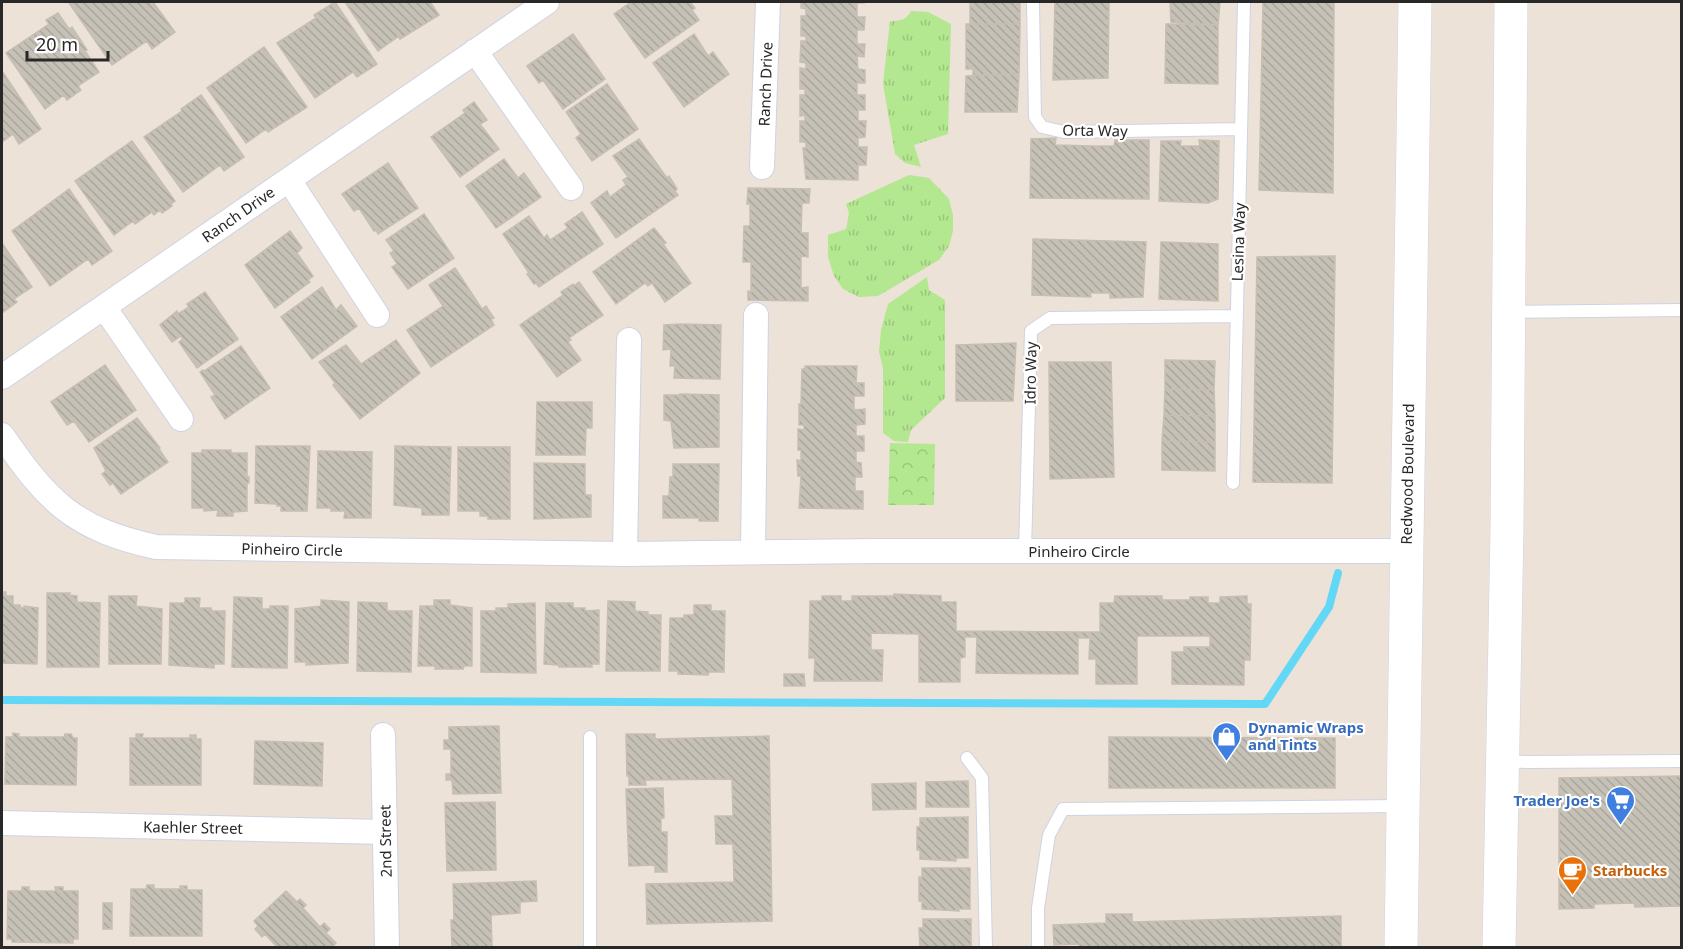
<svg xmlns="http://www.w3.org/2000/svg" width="1683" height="949" font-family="'Noto Sans',sans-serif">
<defs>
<pattern id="grass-tufts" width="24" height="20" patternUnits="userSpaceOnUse" patternTransform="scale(1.5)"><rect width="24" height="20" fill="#b3e790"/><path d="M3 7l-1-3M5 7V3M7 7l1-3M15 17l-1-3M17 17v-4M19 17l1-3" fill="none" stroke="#9ac67c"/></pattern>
<pattern id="forest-crowns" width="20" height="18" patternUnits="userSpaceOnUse" patternTransform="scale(1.5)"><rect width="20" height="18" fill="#b3e790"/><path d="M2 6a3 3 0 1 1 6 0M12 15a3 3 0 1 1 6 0" fill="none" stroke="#9ac67c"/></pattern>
<pattern id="building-back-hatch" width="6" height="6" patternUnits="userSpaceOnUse" patternTransform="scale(1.5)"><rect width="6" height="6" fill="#c6c1b7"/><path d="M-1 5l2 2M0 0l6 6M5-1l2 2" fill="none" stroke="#aaa69d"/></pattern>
</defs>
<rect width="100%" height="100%" fill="#ece2d8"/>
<path fill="url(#grass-tufts)" d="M911 11 928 12 951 24 948 134 914 145 921 167 905 163 895 154 883 84 890 21C900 21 907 20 911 11Z
M909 175 929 178 949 199 953 215V231L949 246 939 260 878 296 859 297 843 289 834 276 828 257V235L846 229 849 213 846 204Z
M927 277 929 290 945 300V398L911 430 908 442 894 441 883 433V368L879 352 881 330 888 304Z"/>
<path fill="url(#forest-crowns)" d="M890 443 935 444 934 505H888Z"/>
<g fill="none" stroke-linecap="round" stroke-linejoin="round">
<path stroke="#63d8f6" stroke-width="8" d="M2 700 1265 704 1329 607 1338 573"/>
</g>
<path fill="url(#building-back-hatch)" stroke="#c7beb2" stroke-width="1.5" d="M71 2H153L175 32 152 49 147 41 112 65 69 3Z
M335 2 377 64 357 77 353 72 315 98 277 43 316 18 314 15Z
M345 2H430L439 15 400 39 399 36 378 51Z
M631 2H690L695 8 692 10 699 20 645 58 614 14Z
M801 2H864V3H857V17H865L864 30H857V44H865L864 57 857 56 858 69 865 70V83H857V95H865V110H858V121H866L865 137 858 138V147H867L866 165H858V180L806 179 803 148H806V142H800V121H805V115L800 116V95H805V89H800V68L806 69V63L800 62 801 41H806V36H801V16H806V9L801 8Z
M965 2H1020V24H970V2Z
M1055 2H1109L1108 78 1053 80Z
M1170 2H1220L1218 25 1171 22Z
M1263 2H1334L1333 193 1259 190Z
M58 13 69 29 72 27 87 50 85 51 99 72 78 86 81 90 67 100 64 95 45 109 6 53 49 24 46 20Z
M966 24H1020L1019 74 973 75V69H966Z
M1166 24 1218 25V84L1165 83Z
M573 34 605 79 563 109 543 80 539 83 527 66Z
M694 34 708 56 713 52 729 74 684 107 653 63Z
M264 47 307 107 268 132 266 129 246 143 207 88Z
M2 71 41 129 19 144 13 134 2 142Z
M1019 74 1017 112H965L966 76Z
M607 84 638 129 592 161 576 138 581 134 566 112Z
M201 95 244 157 224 171 220 165 183 192 144 137 182 111 181 109Z
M474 102 487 120 480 124 499 149 460 177 431 137 465 113 463 110Z
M1056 138 1055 145 1092 146H1114L1115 140H1149V199L1030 198 1031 139Z
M639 139 667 178 669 176 677 189 675 191 678 195 616 238 591 203 607 191 610 197 626 185 623 180 628 177 613 156Z
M1199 140 1219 141 1218 199 1208 203 1159 201 1161 141H1181L1180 146H1200Z
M132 141 175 201 171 204 172 206 162 213 160 210 154 215 152 212 135 224 133 221 114 235 75 181Z
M504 159 518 178 524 173 541 197 496 228 466 186Z
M388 163 418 208 378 234 376 230 374 231 359 208 354 211 342 194Z
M748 188 810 189 809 203H802L801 233H808V257L801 256V288L808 287V301L748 300V291L751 292V262H743L744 226H750V204H747Z
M69 189 112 251 92 265 88 259 50 286 12 231Z
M582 212 603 244 539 287 536 283 534 284 527 274 529 273 503 234 529 216 544 238 547 235 550 240 568 228 565 224Z
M424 214 454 258 408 289 392 267 397 264 390 253 394 251 386 240Z
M654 228 666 243 663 244 691 283 665 302 652 283 648 286 645 283 616 304 593 272Z
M290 231 302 248 297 253 313 276 308 280 310 282 275 308 245 265Z
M1033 239 1146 242 1143 297 1110 298V293H1090L1091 297 1032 295Z
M1161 242 1218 244V301L1159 299Z
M2 243 32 287 14 299 17 302 2 313Z
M1335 256 1332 483 1253 482 1257 257Z
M455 268 482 309 486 306 494 318 491 319 494 325 431 367 407 330 443 306 429 285Z
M579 282 603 315 569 338 571 340 568 342 581 360 557 377 520 325 563 295 561 292 573 284 574 286Z
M322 287 336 310 341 305 357 326 312 359 281 317Z
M205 292 238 339 197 368 179 342 183 339 181 336 172 342 160 325 177 311 178 314 189 307 187 304Z
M681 324 721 325 720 379 674 378 675 366H670L671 349 663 350 664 325Z
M396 340 420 373 360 419 333 385 335 383 319 362 346 345 361 364Z
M1016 343 1013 401H956V345Z
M241 346 270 388 225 419 211 397 215 395 200 372 203 370 204 371Z
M1165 360 1215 361 1214 390 1165 389Z
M1049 362H1111L1114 477 1050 479Z
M105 365 136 410 89 442 74 421 67 425 51 402Z
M805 366H857L856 383H864V396H854V410L865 409V424L856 425V436H864V451H856V462L861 463 862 477H855V491H863V509L799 508 801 476H798L797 460 801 461V450H798V429L804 430V425H799V404H801L802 369H805Z
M1165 389 1214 390 1215 416 1164 415Z
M680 394 719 395V447L674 448 671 421 664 420V395H680Z
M537 402H592V428H586L585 455H536Z
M1164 415 1215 416V442L1162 441Z
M137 418 160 448 159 449 168 462 121 494 113 483 110 485 102 474 106 471 94 448Z
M1162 441 1215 442V471L1162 470Z
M256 446H310L307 511H281V506H277V504L255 503Z
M395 446 451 447 449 515H422V508L394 505Z
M458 447H510V519H488V516H480V511H458Z
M202 450H231V453H247V478L249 477V483H247V511L233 512V516H217L218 510 204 511V508H192V453H202Z
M318 451 372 452 371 518H344L345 511H331V508H317Z
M534 463 585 464V495H591V517L534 519Z
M673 464H719L718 521H699V518H663V496H669L670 477H673Z
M2 592H6V596H13V605H20L21 608H24V606L38 608 37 664 2 663Z
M47 593H70L69 595 77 596V602L100 603 99 667H47Z
M894 594 941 596V602H956V631L1078 632H1100V603H1114L1115 596H1162V600H1190V597H1208V603H1220V597L1247 596V604H1251L1250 660H1244V685L1172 684V652H1184V647H1210V636H1137V684H1096V659H1089L1090 638H1078V674L976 673 977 637H965V657L960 658V682H919V634L871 633V650H883L882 681H814L815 658H809L810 601H822V596H841V601H852V596H894Z
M109 596H137L136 606 162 609 161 664H109Z
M234 597 262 598V609H270V606H288L287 668 232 667Z
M185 598H200L199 608H211L212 611H225L224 664H214V668L169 665 170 603H185Z
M321 600 349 602 348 663 306 665V662H295V609L321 606Z
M434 600H450V605L472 608V666H464L463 669H435V666H418L420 606H434Z
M608 601 635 602V611L648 612V615H661L660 671H606Z
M358 602 387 603V611H412L411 672 357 671Z
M535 603 536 673 481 672V611H496V608H508V604Z
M546 603H573V608H585V611L599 610V664H592V667H559L558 665 544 664Z
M694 605H711V611H725L724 672H709L708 675 678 674V671H669L670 618H684V615H694Z
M784 674H804L805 686H784Z
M499 726 501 793 453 794 452 780H446V774H451V749H444V740H449V727Z
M13 733 19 734 18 737H64L65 734H71L73 738H77L76 785 5 784 6 737H13Z
M136 734H143L142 738H190V735H196V739H201V785H130V738H136Z
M626 734H655V739L769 736 772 921 647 924 646 884 734 882 733 844H716L715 816H733L732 779 645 780 646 785H629V776H627Z
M1109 737 1335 738V788H1109Z
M255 741 323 743 322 786 254 784Z
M1682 776V906L1635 907 1634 903 1594 904V908L1559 909V778Z
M968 781 969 807H926V782Z
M916 783V809L873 810 872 784Z
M663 788 664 818H661V832H667V872H655V865L629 866 626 789Z
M495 802 496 870 447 871 445 803Z
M968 817V858H956V861L920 859V850H917V827H920V818Z
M922 868H970V909H958L959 911 922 909V901H919V877H922Z
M536 881 537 901 520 902V913L491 915 492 948H452L451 920H454L453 884Z
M147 885H154V889H180V886H187V890H202V936H130L131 889H146Z
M22 887H29V891H56L55 887H63V891H78V939H73V943L12 942V939H7L8 891H22Z
M286 891 297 902 300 899 306 905 303 908 320 927 324 923 330 929 326 933 336 943 331 948H278L265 934 262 937 255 929 258 926 254 921Z
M103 903H112V929H103Z
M1106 914H1132V922L1341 916V948H1079V944L1054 945 1053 925 1106 923Z
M923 919H971V948H920L919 928H923Z"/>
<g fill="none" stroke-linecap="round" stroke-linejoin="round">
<defs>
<path id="lane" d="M1033 2 1035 117 1042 127 1064 132 1241 129
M1509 312 1682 310
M1233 483 1244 2
M1025 551 1031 331 1050 318 1236 316
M967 758 982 778 986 948
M1503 762 1682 761
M590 948V737
M1038 948V908L1049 835 1063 809 1402 806"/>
<path id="street" d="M475 51 571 188
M762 167 768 2
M289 180 377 315
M104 307 181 419
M2 377 547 2
M2 435C48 502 74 529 156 547L625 554 877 551H1406
M753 552 756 315
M625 554 629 340
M383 735 387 948
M2 823 385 832"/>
<path id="secondary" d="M1401 948 1415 2
M1499 948 1507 529 1511 2"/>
</defs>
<use href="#lane" stroke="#ced3e3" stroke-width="14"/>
<use href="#street" stroke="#ced3e3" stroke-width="26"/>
<use href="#secondary" stroke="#ced3e3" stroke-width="34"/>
<use href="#lane" stroke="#fff" stroke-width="12"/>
<use href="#street" stroke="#fff" stroke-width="24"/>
<use href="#secondary" stroke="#fff" stroke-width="33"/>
</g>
<defs>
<symbol id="shop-pin" viewBox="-11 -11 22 30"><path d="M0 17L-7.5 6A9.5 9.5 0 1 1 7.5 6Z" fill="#3f7fe0" stroke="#fff"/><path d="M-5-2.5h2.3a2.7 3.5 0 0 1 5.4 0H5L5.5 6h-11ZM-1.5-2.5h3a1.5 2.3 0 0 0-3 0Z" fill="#fff"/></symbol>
<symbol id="supermarket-pin" viewBox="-11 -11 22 30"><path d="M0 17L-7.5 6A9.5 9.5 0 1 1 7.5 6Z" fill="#3f7fe0" stroke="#fff"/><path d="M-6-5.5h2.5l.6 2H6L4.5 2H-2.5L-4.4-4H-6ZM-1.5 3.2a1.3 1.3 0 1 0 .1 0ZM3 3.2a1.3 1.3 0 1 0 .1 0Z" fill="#fff"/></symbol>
<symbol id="cafe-pin" viewBox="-11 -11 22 30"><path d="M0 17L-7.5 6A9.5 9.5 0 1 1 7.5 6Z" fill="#e8710a" stroke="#fff"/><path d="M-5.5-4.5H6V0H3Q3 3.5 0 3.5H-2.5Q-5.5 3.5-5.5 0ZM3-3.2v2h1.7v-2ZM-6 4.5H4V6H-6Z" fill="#fff"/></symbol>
</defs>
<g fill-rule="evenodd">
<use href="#shop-pin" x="1210" y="720" width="33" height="45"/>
<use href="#supermarket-pin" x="1604" y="784" width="33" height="45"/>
<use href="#cafe-pin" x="1556" y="854" width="33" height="45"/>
</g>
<g text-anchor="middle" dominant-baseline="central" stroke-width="4.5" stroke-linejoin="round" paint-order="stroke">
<g font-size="15" fill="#282828" stroke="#fff">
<text transform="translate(765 84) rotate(-88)">Ranch Drive</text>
<text transform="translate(1095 130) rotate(1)">Orta Way</text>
<text transform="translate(238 214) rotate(-35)">Ranch Drive</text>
<text transform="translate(1238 242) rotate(-88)">Lesina Way</text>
<text transform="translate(1030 373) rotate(-89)">Idro Way</text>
<text transform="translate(1407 474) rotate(-89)">Redwood Boulevard</text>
<text transform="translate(292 549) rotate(1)">Pinheiro Circle</text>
<text x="1079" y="551">Pinheiro Circle</text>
<text transform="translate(193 827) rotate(1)">Kaehler Street</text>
<text transform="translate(385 841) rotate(-91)">2nd Street</text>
</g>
<g font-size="15" font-weight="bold" fill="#366cbe" stroke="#fff" text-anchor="start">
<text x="1248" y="727">Dynamic Wraps<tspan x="1248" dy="17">and Tints</tspan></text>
<text x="1600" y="800" text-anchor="end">Trader Joe's</text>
</g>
<g font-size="15" font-weight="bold" fill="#c56008" stroke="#fff" text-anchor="start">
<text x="1593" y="870">Starbucks</text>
</g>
</g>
<rect width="1683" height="949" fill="none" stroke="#282828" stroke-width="6"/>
<path d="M27 51v9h81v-9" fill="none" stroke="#282828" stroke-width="3"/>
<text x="36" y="51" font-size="18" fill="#282828" stroke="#ffffff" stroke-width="4.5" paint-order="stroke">20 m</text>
</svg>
